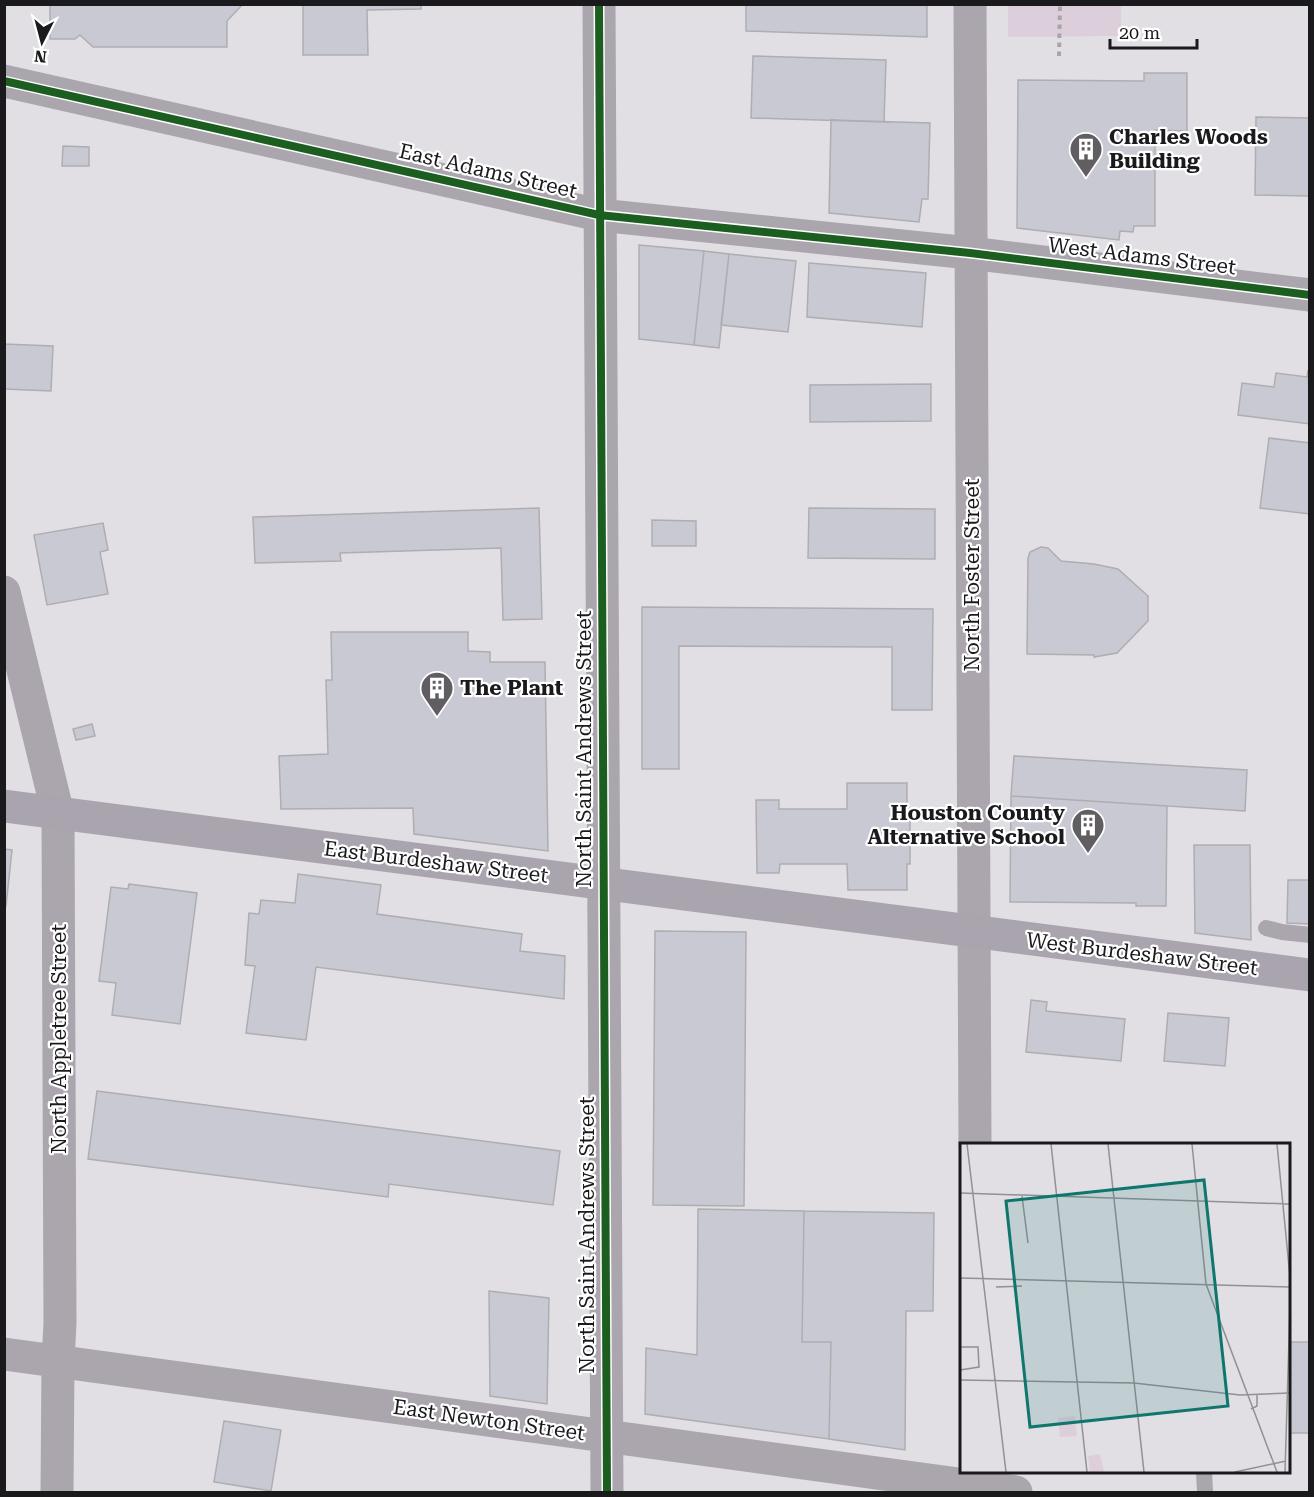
<svg xmlns="http://www.w3.org/2000/svg" width="1314" height="1497" font-family="'Roboto Serif',serif">
<rect width="100%" height="100%" fill="#e1dfe4"/>
<path fill="#ddcedb" d="M1008 5H1121V36L1008 37Z"/>
<path fill="#c8c9d2" stroke="#aeaeb1" stroke-width="1.5" d="M50 4H243L227 21V47H93L80 35 75 39H50Z
M303 4H421V9L367 10 368 55H303Z
M746 4H927V37L746 31Z
M753 56 886 60 884 122 751 118Z
M1144 73H1187V131L1155 130V226H1134L1133 232 1120 231 1119 240 1017 228 1018 80 1144 81Z
M1256 117 1310 118V196L1255 195Z
M831 120 930 123 928 199H922L919 222 829 213Z
M63 146 89 147V166H62Z
M639 245 704 251 694 345 639 339Z
M704 251 729 254 719 348 694 345Z
M729 254 796 261 788 332 721 325Z
M809 263 926 273 922 327 807 317Z
M4 344 53 346 51 391 4 389Z
M1308 370 1310 424 1238 415 1242 383 1274 387 1276 373 1307 377Z
M931 384V421L810 422V385Z
M1269 438 1310 443V514L1260 508Z
M539 508 542 619 503 620 501 548 340 553 341 561 255 563 253 517Z
M809 508 935 509V559L808 558Z
M652 520 696 521V546H652Z
M103 523 108 550 100 552 108 594 47 605 34 535Z
M1041 547 1048 548 1061 561 1094 564 1118 569 1148 596V621L1117 653 1094 657V655L1027 654 1028 558 1030 552Z
M642 607 933 609 932 710H892V647L679 646V769H642Z
M331 632H468V651L490 652V662H545L548 851 414 834 413 808 281 809 279 756 328 754 326 680H332Z
M92 724 95 736 76 740 73 729Z
M1014 756 1247 770 1245 811 1011 796Z
M847 783H907V808H910V864H907V890H848L847 864H780L779 873H757L756 800H779V809H847Z
M1011 796 1167 806 1166 906H1136V903L1010 902Z
M1194 845H1250L1251 940 1195 933Z
M4 849 12 850 6 906H4Z
M298 874 381 885 377 914 522 934 520 951 565 956 564 999 316 967 306 1040 246 1033 255 966 245 965 249 913 259 914 261 900 295 903Z
M1288 880H1310V924L1287 923Z
M129 884 197 893 180 1024 112 1015 116 983 99 981 111 887 128 889Z
M655 931 746 932 744 1206 653 1205Z
M1031 1000 1047 1002 1046 1011 1125 1019 1121 1061 1026 1052Z
M1168 1013 1229 1018 1225 1066 1164 1061Z
M97 1091 560 1151 553 1205 389 1184 388 1197 88 1159Z
M698 1209 804 1211 802 1342H831L829 1439 645 1414 646 1348 697 1355Z
M804 1211 934 1213 933 1311H906L905 1450 829 1439 831 1342H802Z
M489 1291 549 1298 547 1404 490 1396Z
M1288 1342H1310V1433H1288Z
M224 1421 281 1430 271 1491 214 1482Z"/>
<g fill="none" stroke-linecap="round" stroke-linejoin="round">
<path stroke="#a9a4ab" stroke-width="4" stroke-dasharray="4.5 4.5" stroke-linecap="butt" d="M1059 56 1060 4"/>
<path stroke="#aba5ae" stroke-width="16" d="M1266 928 1282 932 1310 935
M1204 1472 1205 1492"/>
<path stroke="#aba5ae" stroke-width="33" d="M599 4 607 1492
M970 4 975 1144
M4 81 599 215 970 253 1310 295
M4 592 58 814 60 1323 58 1361 57 1492
M4 1354 1016 1492"/>
<path stroke="#aaa4ae" stroke-width="33" d="M4 806 1310 975"/>
<defs>
<path id="cycleway" d="M599 4 607 1492
M4 81 599 215 970 253 1310 295"/>
</defs>
<use href="#cycleway" stroke="#fff" stroke-width="11"/>
<use href="#cycleway" stroke="#1b5e20" stroke-width="8"/>
</g>
<defs>
<symbol id="building-pin" viewBox="-11 -11 22 30"><path d="M0 17L-7.5 6A9.5 9.5 0 1 1 7.5 6Z" fill="#605e62" stroke="#fff"/><path d="M-4-6H4V6H1V3H-1V6H-4ZM-2.5-4.3h1.7v1.8h-1.7ZM.8-4.3h1.7v1.8H.8ZM-2.5-1h1.7V.8h-1.7ZM.8-1h1.7V.8H.8Z" fill="#fff"/></symbol>
</defs>
<g fill-rule="evenodd">
<use href="#building-pin" x="1067" y="130" width="38" height="52"/>
<use href="#building-pin" x="418" y="669" width="38" height="52"/>
<use href="#building-pin" x="1069" y="806" width="38" height="52"/>
</g>
<g text-anchor="middle" dominant-baseline="central" stroke-width="4.5" stroke-linejoin="round" paint-order="stroke">
<g font-size="21" font-weight="bold" fill="#1a191c" stroke="#fff" text-anchor="start">
<text x="1109" y="137">Charles Woods<tspan x="1109" dy="24">Building</tspan></text>
<text x="460" y="688">The Plant</text>
<text x="1065" y="813" text-anchor="end">Houston County<tspan x="1065" dy="24">Alternative School</tspan></text>
</g>
<g font-size="21" fill="#1a191c" stroke="#fff">
<text transform="translate(488 171) rotate(13)">East Adams Street</text>
<text transform="translate(1142 256) rotate(7)">West Adams Street</text>
<text transform="translate(972 575) rotate(-90)">North Foster Street</text>
<text transform="translate(584 749) rotate(-90)">North Saint Andrews Street</text>
<text transform="translate(436 862) rotate(7)">East Burdeshaw Street</text>
<text transform="translate(1142 954) rotate(7)">West Burdeshaw Street</text>
<text transform="translate(59 1039) rotate(-90)">North Appletree Street</text>
<text transform="translate(587 1235) rotate(-90)">North Saint Andrews Street</text>
<text transform="translate(489 1420) rotate(8)">East Newton Street</text>
</g>
</g>
<g transform="translate(960 1143)">
<rect width="330" height="330" fill="#e1dfe4"/>
<path d="M115 273 117 293 100 294 98 275ZM140 311 144 329H130L128 313Z" fill="#ddcedb"/>
<path fill="none" stroke="#919094" stroke-width="1.5" d="M7 1 46 329M91 1 127 329M148 1 184 329M232 1 246 141 317 329M317 1 330 134M0 50 330 61M62 53 68 100M0 135 330 144M36 144 62 143M0 204H18L19 224 0 227M0 237 174 240 280 252 330 250M291 266 297 263V251M275 329 326 318M325 329 330 163"/>
<path fill="#0f766e" fill-opacity="0.15" stroke="#0f766e" stroke-width="3" d="M244 37 268 263 70 284 46 58Z"/>
<rect width="330" height="330" fill="none" stroke="#1a191c" stroke-width="3"/>
</g>
<rect width="1314" height="1497" fill="none" stroke="#1a191c" stroke-width="12"/>
<g transform="translate(42 42) rotate(186)" stroke="#ffffff" stroke-width="4.5" paint-order="stroke">
<path d="M0-4.5L10 22L0 15L-10 22Z" fill="#1a191c"/>
<text y="-9" font-size="16" font-weight="bold" text-anchor="middle" fill="#1a191c">N</text>
</g>
<path d="M1110 39v9h87v-9" fill="none" stroke="#1a191c" stroke-width="3"/>
<text x="1119" y="39" font-size="18" fill="#1a191c" stroke="#ffffff" stroke-width="4.5" paint-order="stroke">20 m</text>
</svg>
